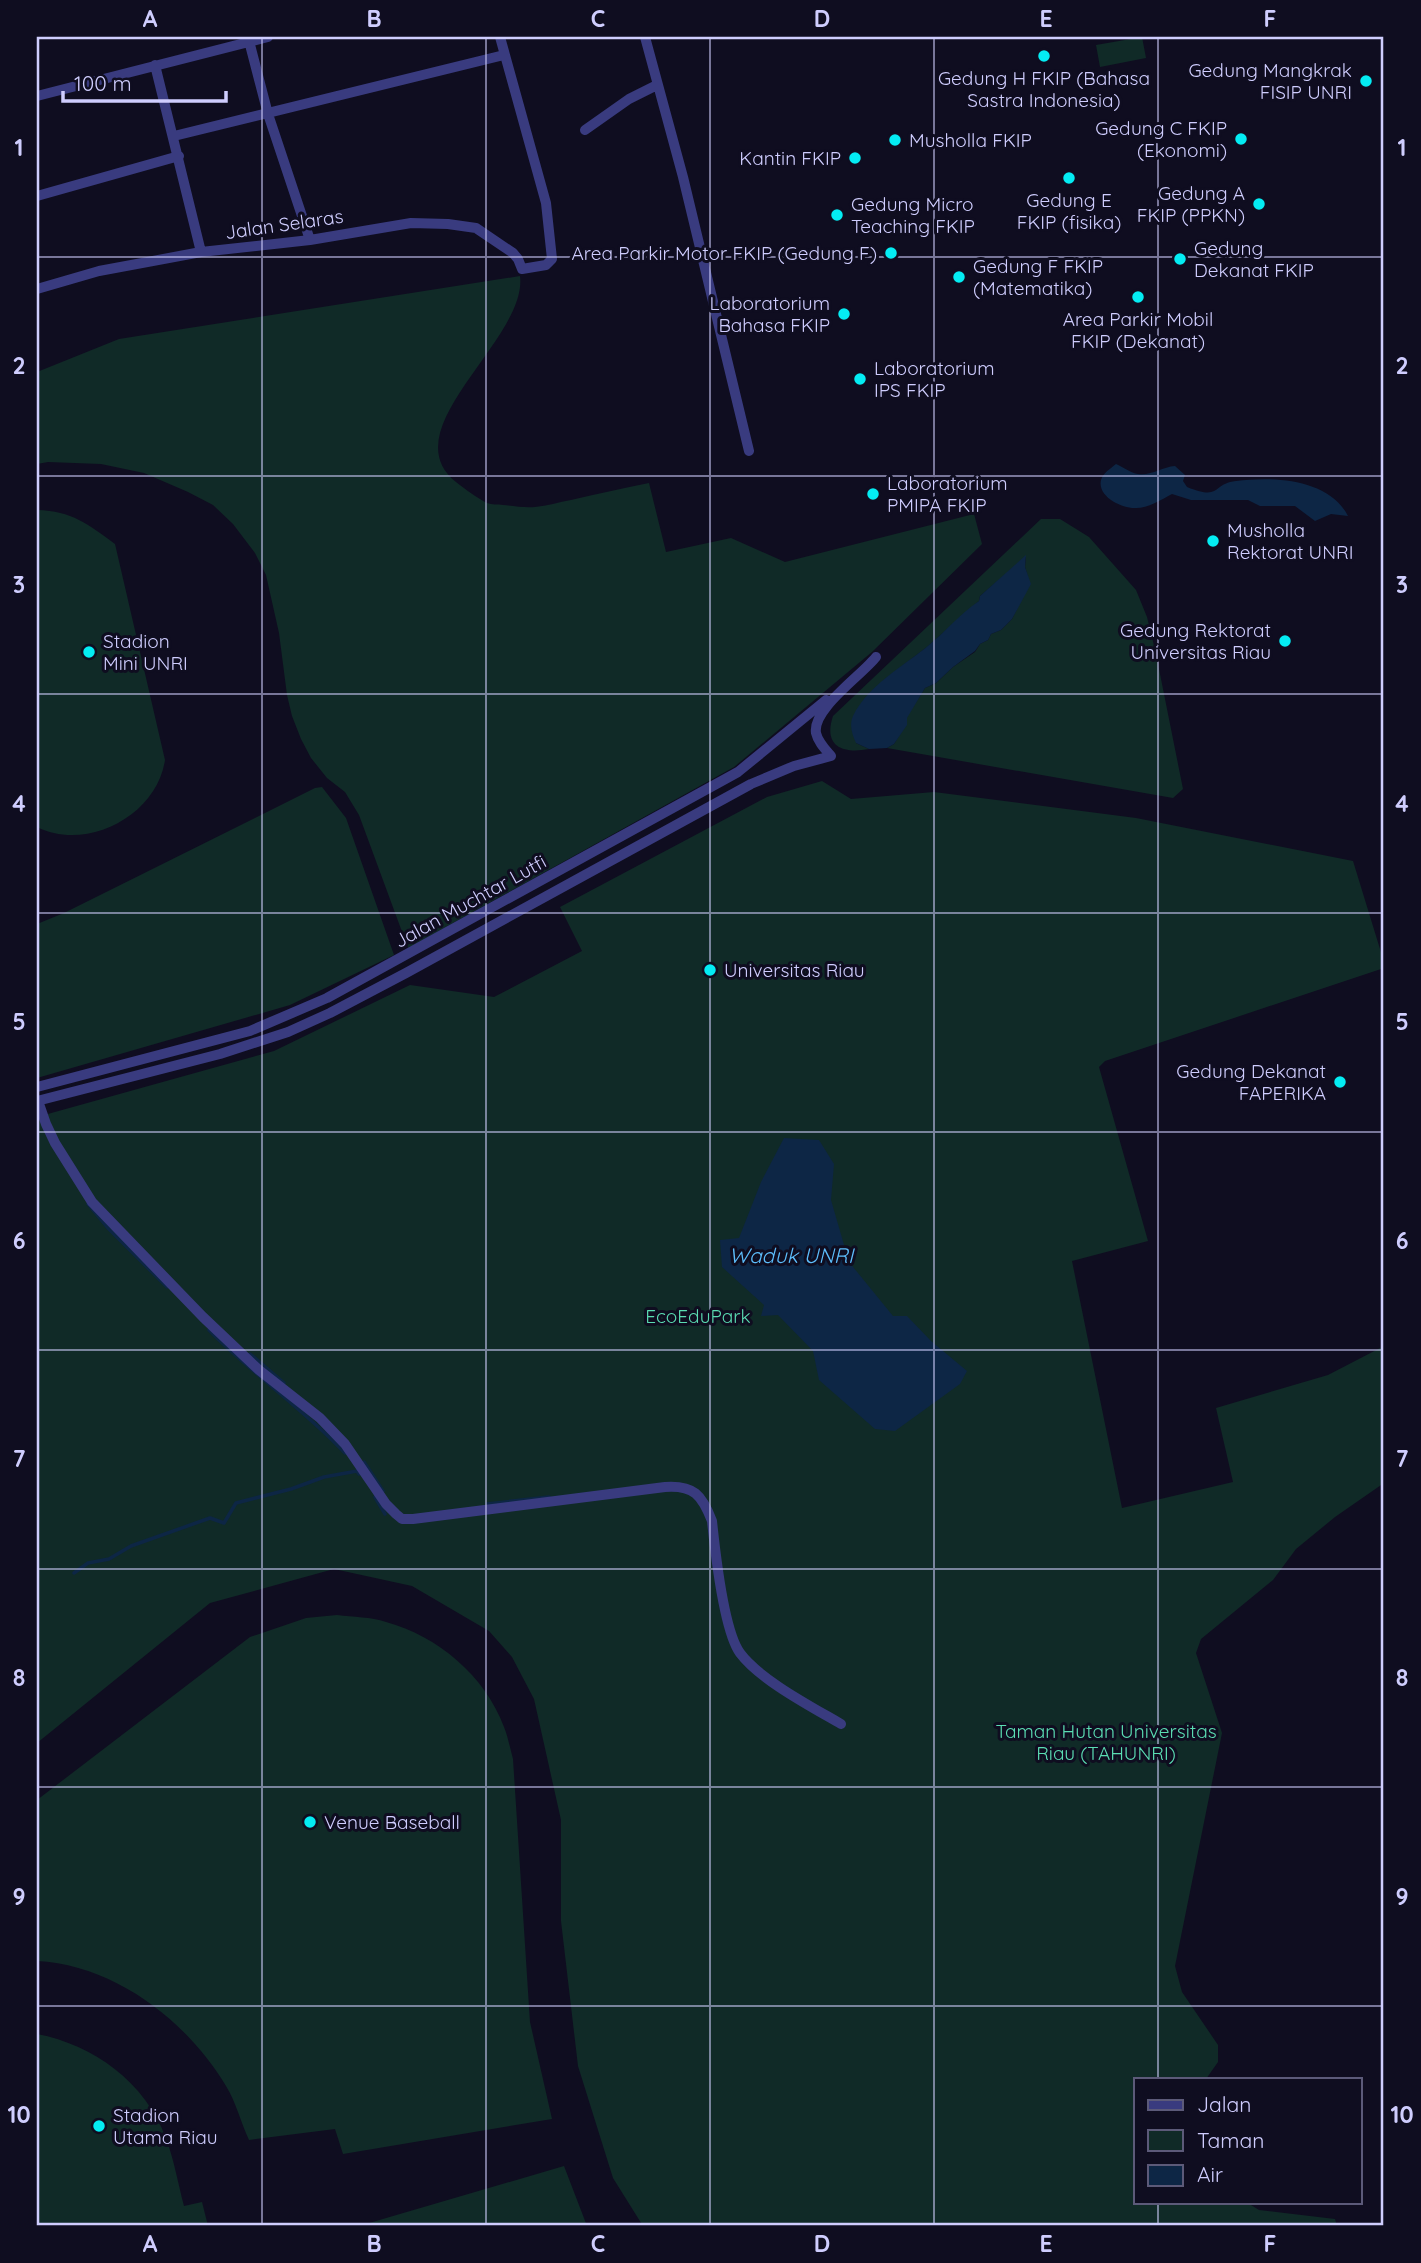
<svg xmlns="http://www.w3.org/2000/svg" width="1421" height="2263" font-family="Quicksand,sans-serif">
<rect width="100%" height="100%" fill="#0f0d20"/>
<path fill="#102a27" d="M1142 37 1146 58 1100 67 1096 45Z
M520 276C528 339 390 429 456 482 465 489 477 498 487 503 492 505 498 504 503 505 513 506 525 508 535 507 547 506 559 502 571 500 597 494 623 488 649 483L666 552 731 538 785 562 974 514 982 544 872 652 734 767 408 948 359 815 345 792 327 778 311 758 301 739 292 716 287 695 279 633 266 575 255 553 233 524 213 505 188 492 144 473 101 464 48 462 37 464V372L119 339Z
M37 510C72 511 88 524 115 544L165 760C157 816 86 852 37 827Z
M1041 519H1060L1089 537 1136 590 1147 617 1156 654 1183 789 1173 798 887 748 894 744 906 725V718L925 688 936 683 953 667 975 652 980 644 988 640 991 634 1001 630 1012 619 1020 603 1028 577 1025 567 1026 557 980 596 979 601 927 647 885 679 862 703 856 743 869 749C842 754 823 746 833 716Z
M822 781 851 799 934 792 1136 818 1353 861 1384 962V968L1105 1061 1099 1067 1148 1241 1072 1261 1122 1508 1233 1482 1216 1408 1328 1375 1384 1346V1483L1335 1517 1296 1549 1273 1580 1201 1639 1196 1653 1222 1733 1175 1966 1182 1992 1218 2045V2062L1206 2079H1136V2202H1246L1259 2210 1335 2219 1337 2226H643L613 2178 578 2066 561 1921V1820L534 1699 512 1657 489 1631 412 1586 334 1569 210 1603 37 1743V1117L274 1051 410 985 494 997 582 951 560 907 767 797Z
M322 787 346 818 394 955 290 1005 37 1078V924L64 913 315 788Z
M337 1615C353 1617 371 1617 386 1622 438 1636 485 1676 504 1727 508 1737 510 1748 513 1759L530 2022 552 2119 343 2154 335 2129 249 2140C241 2123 236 2102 226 2086 187 2021 115 1965 37 1961V1800L250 1637 306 1618Z
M37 2034C94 2045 145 2082 166 2138 174 2160 178 2183 184 2206L202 2202 208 2226H37Z
M564 2166 587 2226H359Z"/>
<path fill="#0d2645" d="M1116 464C1123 467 1131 473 1138 474 1151 476 1162 467 1175 466L1185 475 1183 481 1187 487C1222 501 1211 484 1236 481 1274 476 1329 479 1348 516L1331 514 1315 521 1295 506H1260L1248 500H1191L1172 494C1161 500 1148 508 1136 508 1123 509 1097 497 1101 480 1103 473 1110 469 1116 464Z
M1026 555 1025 567 1031 584 1012 619 1001 630 991 634 988 640 980 644 975 651 953 667 936 683 925 688 907 718V725L894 744 887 748 869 749 856 743C852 734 849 725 853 716 868 685 904 666 929 645 946 631 961 613 979 601L980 596Z
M784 1138 819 1140 834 1164 831 1200 849 1262 893 1316H907L931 1341 967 1371 960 1384 895 1431 875 1429 819 1380 813 1351 778 1315 761 1316 764 1305 722 1267 720 1240 739 1238 761 1182Z"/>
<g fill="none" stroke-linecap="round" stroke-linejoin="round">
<path stroke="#0d2645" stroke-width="3.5" d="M88 1204 108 1228 167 1287
M209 1330C252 1374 303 1408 345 1453
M250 1354 284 1383
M364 1462 383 1491
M375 1497 385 1514
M487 1504 549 1497
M74 1573 88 1563 109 1559 131 1546 210 1518 224 1523 236 1503 291 1489 324 1477 357 1471 359 1474"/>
<path stroke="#393b7f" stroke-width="10" d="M248 37 268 114 310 240
M645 37 683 177 749 451
M155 65 201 252
M37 96 268 37
M585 130 629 99 657 85
M174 136 504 55
M37 196 179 156
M37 289 99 271 201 252 310 240 411 223 448 224 476 228 513 253 518 259 522 269 546 265 552 259 546 203 500 37
M37 1087 250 1031 327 998 738 772 826 700
M37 1101 220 1054 288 1032 330 1013 406 973 751 784 794 766 831 756C825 749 818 742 816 733 812 709 862 675 876 657
M38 1101 46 1124 55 1143 92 1202 203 1317 259 1370 320 1418 345 1444 386 1504 396 1514 402 1519H413L665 1487C694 1485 702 1495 712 1521 715 1550 724 1631 740 1653 760 1680 812 1707 841 1724"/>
</g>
<path fill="none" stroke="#cfcdfe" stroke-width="2" stroke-opacity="0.55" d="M262 37V2226M486 37V2226M710 37V2226M934 37V2226M1158 37V2079M37 257H1384M37 476H1384M37 694H1384M37 913H1384M37 1132H1384M37 1350H1384M37 1569H1384M37 1787H1384M37 2006H1384M1158 2202V2226"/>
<g fill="#04ecf3" stroke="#0f0d20" stroke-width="2.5">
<circle cx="1044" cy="56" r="7"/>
<circle cx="1366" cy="81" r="7"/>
<circle cx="1241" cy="139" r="7"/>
<circle cx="895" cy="140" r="7"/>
<circle cx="855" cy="158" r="7"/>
<circle cx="1069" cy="178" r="7"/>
<circle cx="1259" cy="204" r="7"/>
<circle cx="837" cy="215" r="7"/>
<circle cx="891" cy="253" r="7"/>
<circle cx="1180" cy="259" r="7"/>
<circle cx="959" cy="277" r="7"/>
<circle cx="1138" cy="297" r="7"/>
<circle cx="844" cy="314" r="7"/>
<circle cx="860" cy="379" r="7"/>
<circle cx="873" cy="494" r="7"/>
<circle cx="1213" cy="541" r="7"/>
<circle cx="1285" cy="641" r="7"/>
<circle cx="89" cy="652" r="7"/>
<circle cx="710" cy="970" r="7"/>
<circle cx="1340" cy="1082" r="7"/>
<circle cx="310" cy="1822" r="7"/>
<circle cx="99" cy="2126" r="7"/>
</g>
<g text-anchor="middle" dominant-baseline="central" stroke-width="6" stroke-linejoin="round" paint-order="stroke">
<g font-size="19" fill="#cfcdfe" stroke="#0f0d20" text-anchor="start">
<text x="1352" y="70" text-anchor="end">Gedung Mangkrak<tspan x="1352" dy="22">FISIP UNRI</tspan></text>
<text x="1044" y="78" text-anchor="middle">Gedung H FKIP (Bahasa<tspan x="1044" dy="22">Sastra Indonesia)</tspan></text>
<text x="1227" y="128" text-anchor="end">Gedung C FKIP<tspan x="1227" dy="22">(Ekonomi)</tspan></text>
<text x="909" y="140">Musholla FKIP</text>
<text x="841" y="158" text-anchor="end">Kantin FKIP</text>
<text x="1245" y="193" text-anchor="end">Gedung A<tspan x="1245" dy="22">FKIP (PPKN)</tspan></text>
<text x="1069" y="200" text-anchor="middle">Gedung E<tspan x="1069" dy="22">FKIP (fisika)</tspan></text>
<text x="851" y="204">Gedung Micro<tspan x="851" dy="22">Teaching FKIP</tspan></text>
<text x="1194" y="248">Gedung<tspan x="1194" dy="22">Dekanat FKIP</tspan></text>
<text x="877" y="253" text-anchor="end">Area Parkir Motor FKIP (Gedung F)</text>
<text x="973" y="266">Gedung F FKIP<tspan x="973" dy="22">(Matematika)</tspan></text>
<text x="830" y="303" text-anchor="end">Laboratorium<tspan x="830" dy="22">Bahasa FKIP</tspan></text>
<text x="1138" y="319" text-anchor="middle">Area Parkir Mobil<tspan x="1138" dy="22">FKIP (Dekanat)</tspan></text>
<text x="874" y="368">Laboratorium<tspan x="874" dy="22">IPS FKIP</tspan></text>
<text x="887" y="483">Laboratorium<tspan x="887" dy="22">PMIPA FKIP</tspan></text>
<text x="1227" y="530">Musholla<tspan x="1227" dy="22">Rektorat UNRI</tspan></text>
<text x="1271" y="630" text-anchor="end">Gedung Rektorat<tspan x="1271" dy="22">Universitas Riau</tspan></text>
<text x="103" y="641">Stadion<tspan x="103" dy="22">Mini UNRI</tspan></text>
<text x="724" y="970">Universitas Riau</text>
<text x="1326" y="1071" text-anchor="end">Gedung Dekanat<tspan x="1326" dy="22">FAPERIKA</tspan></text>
<text x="324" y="1822">Venue Baseball</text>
<text x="113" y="2115">Stadion<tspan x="113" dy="22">Utama Riau</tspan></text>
</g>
<g font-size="19" fill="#cfcdfe" stroke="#0f0d20">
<text transform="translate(284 224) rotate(-8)">Jalan Selaras</text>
<text transform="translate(470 901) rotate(-29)">Jalan Muchtar Lutfi</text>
</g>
<g font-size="19" fill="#5bddb3" stroke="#0f0d20">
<text x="698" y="1316">EcoEduPark</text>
<text x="1106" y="1731">Taman Hutan Universitas<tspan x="1106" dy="22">Riau (TAHUNRI)</tspan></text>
</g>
<g font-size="21" font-style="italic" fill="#5dbefc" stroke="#0f0d20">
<text x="791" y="1255">Waduk UNRI</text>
</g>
</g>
<rect width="1421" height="2263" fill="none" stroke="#0f0d20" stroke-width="77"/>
<rect x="1134" y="2078" width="228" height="126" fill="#0f0d20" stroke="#5c5a79" stroke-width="2"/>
<rect x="1148" y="2100" width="35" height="10" fill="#393b7f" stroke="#5c5a79" stroke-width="2"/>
<text x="1197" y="2112" font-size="21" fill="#cfcdfe">Jalan</text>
<rect x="1148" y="2130" width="35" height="21" fill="#102a27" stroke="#5c5a79" stroke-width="2"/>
<text x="1197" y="2148" font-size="21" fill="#cfcdfe">Taman</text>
<rect x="1148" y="2165" width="35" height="21" fill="#0d2645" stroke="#5c5a79" stroke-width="2"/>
<text x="1197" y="2182" font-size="21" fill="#cfcdfe">Air</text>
<path d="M63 91v10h163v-10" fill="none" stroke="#cfcdfe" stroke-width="3.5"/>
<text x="74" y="91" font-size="21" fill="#cfcdfe" stroke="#0f0d20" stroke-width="5" paint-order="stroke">100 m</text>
<rect x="38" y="38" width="1344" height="2186" fill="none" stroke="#cfcdfe" stroke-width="2.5"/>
<g font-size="23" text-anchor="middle" font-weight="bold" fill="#cfcdfe">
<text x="150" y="27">A</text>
<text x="374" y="27">B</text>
<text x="598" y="27">C</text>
<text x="822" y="27">D</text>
<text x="1046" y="27">E</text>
<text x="1270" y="27">F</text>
<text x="19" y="156">1</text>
<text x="1402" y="156">1</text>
<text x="19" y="374">2</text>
<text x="1402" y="374">2</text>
<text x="19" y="593">3</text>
<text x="1402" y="593">3</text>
<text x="19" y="812">4</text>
<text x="1402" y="812">4</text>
<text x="19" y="1030">5</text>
<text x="1402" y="1030">5</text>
<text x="19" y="1249">6</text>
<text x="1402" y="1249">6</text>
<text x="19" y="1467">7</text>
<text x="1402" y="1467">7</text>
<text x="19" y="1686">8</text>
<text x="1402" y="1686">8</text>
<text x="19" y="1905">9</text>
<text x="1402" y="1905">9</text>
<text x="19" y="2123">10</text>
<text x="1402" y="2123">10</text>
<text x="150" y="2252">A</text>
<text x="374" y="2252">B</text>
<text x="598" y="2252">C</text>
<text x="822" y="2252">D</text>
<text x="1046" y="2252">E</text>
<text x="1270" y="2252">F</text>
</g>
</svg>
